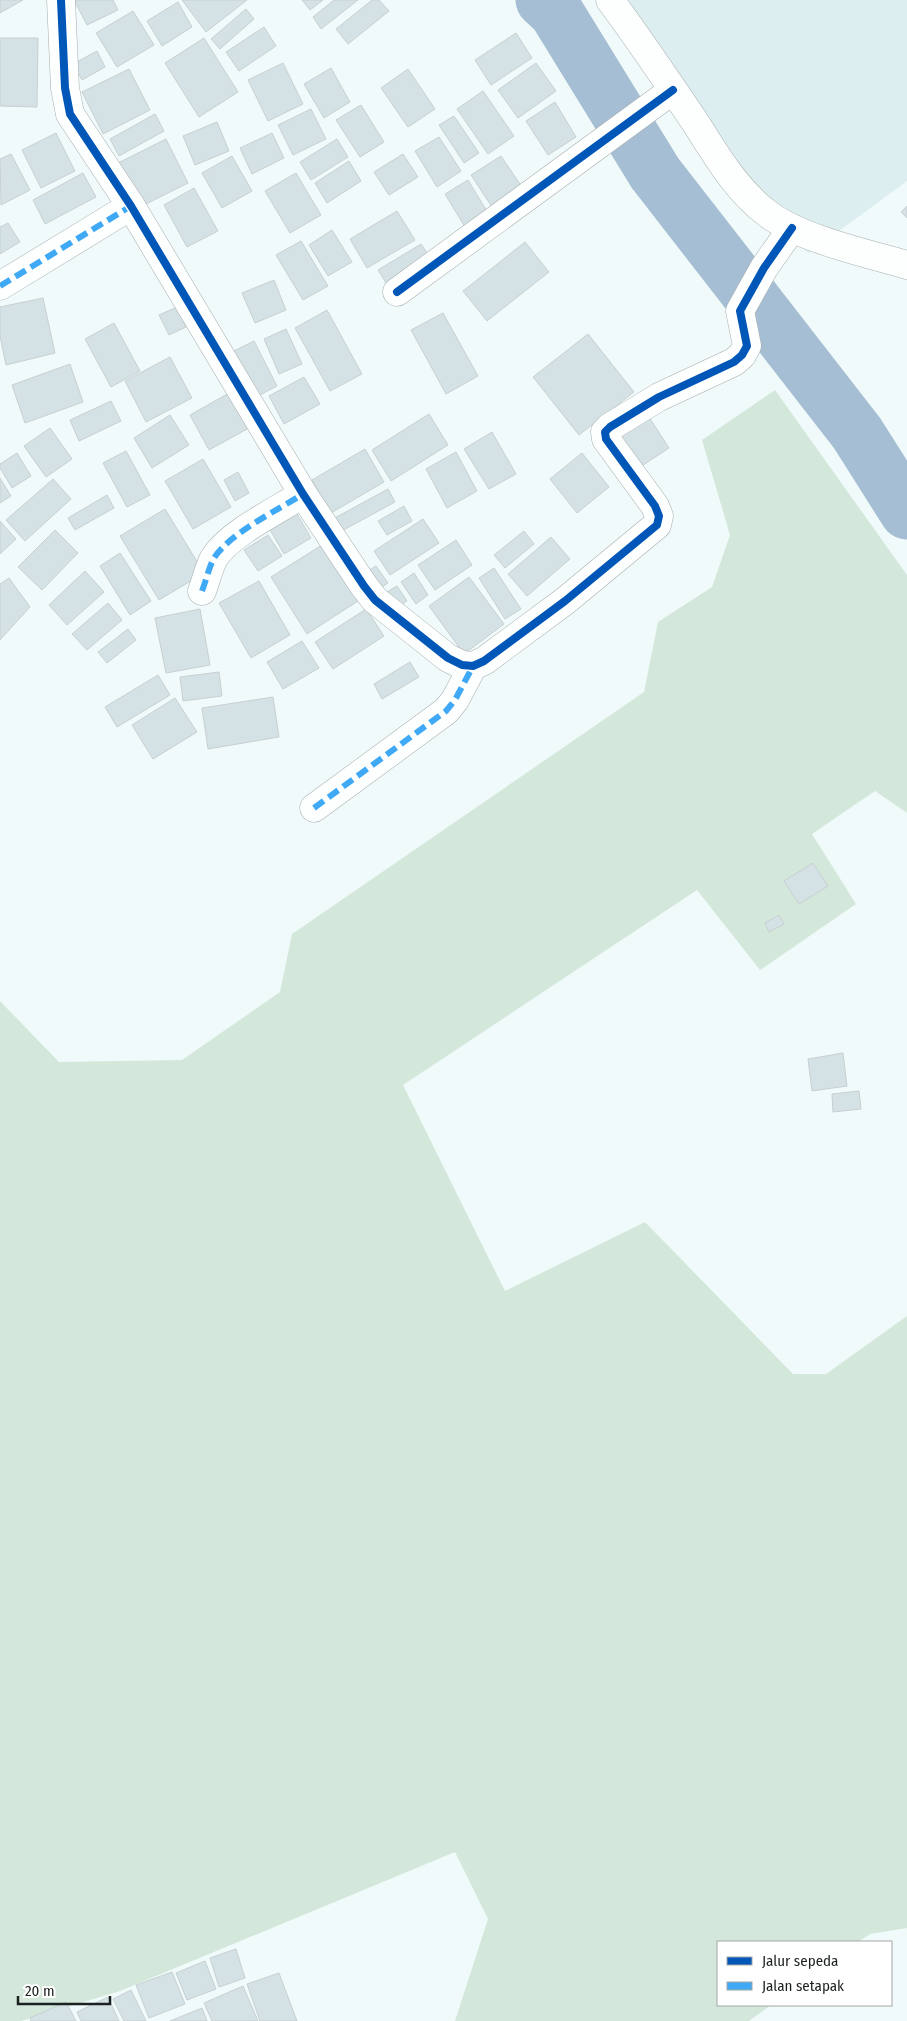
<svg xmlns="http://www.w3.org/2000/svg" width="907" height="2021" font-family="'Fira Sans Condensed',sans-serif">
<rect width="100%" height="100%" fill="#f0fafa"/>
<path fill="#dceeef" d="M601 0H907V181L809 253 768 226Z"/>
<path fill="#d3e8db" d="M775 390 907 575V813L875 791 812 834 856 904 760 970 697 890 403 1085 505 1291 645 1222 793 1374H826L907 1316V1928L870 1934 858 1942H718V2005H771L749 2021H455L488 1919 455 1852 120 1991 21 2021H0V1001L59 1062 182 1060 280 992 292 934 644 692 658 622 712 587 730 535 702 440Z"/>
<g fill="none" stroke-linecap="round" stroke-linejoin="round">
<path stroke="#a6bed3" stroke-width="55" d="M543 0 556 12 655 173 857 433 907 512"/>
</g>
<path fill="#d4e2e6" stroke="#c8cfd1" d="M0 0H23L0 13Z
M74 0H113L118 10 87 25Z
M182 0H247L206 32Z
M302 0H323L310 10Z
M334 0H358L321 29 313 17Z
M372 0H379L389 11 348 44 336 29Z
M178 2 192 27 162 46 147 21Z
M246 9 254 19 220 49 211 39Z
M133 11 154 45 117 67 96 33Z
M264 27 276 46 239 71 226 52Z
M516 33 532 58 491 85 475 60Z
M0 38H38L37 107 0 106Z
M204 38 238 92 199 117 165 63Z
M97 51 105 67 82 80 73 64Z
M283 63 303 104 268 121 248 80Z
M536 63 556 91 518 118 498 90Z
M331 68 350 102 324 118 304 84Z
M129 69 150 110 103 134 82 92Z
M408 69 435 109 408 127 381 88Z
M483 91 514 136 488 154 457 109Z
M555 102 576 137 548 155 526 121Z
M361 105 384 142 360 157 336 120Z
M311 109 326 139 293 155 278 125Z
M155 114 164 131 119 156 110 139Z
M454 116 479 153 464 163 439 125Z
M217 122 229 151 195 165 183 136Z
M56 133 75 171 41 188 22 150Z
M272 133 284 158 252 174 240 148Z
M439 137 461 171 437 187 415 151Z
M166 139 188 183 136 209 114 165Z
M337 139 348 157 311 180 300 162Z
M11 154 30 190 1 205 0 159Z
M403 154 418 177 389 195 374 172Z
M232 156 252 191 222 208 202 173Z
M501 156 524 190 494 210 471 175Z
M349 161 361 181 327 203 315 183Z
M83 173 96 197 45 224 33 200Z
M296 173 321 215 290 233 265 191Z
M468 180 488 213 465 227 445 194Z
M194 188 218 231 187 247 164 205Z
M907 206V218L901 212Z
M397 211 415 240 367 268 350 239Z
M8 223 20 242 0 254V227Z
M332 230 352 262 328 276 309 245Z
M301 241 328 286 303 300 276 255Z
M525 242 549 272 487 321 463 291Z
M421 244 431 259 388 286 378 270Z
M274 280 286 310 255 323 242 293Z
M43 298 55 353 6 365 0 336V307Z
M177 307 186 327 169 335 159 315Z
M327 310 362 374 330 391 295 328Z
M443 313 478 376 446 394 411 330Z
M114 323 140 371 111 387 85 339Z
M286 329 302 364 279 374 264 339Z
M588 334 634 392 579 435 533 377Z
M254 341 277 386 248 401 226 355Z
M170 357 192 398 146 422 125 381Z
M70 364 83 402 25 423 12 385Z
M304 377 320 404 284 424 269 396Z
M229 393 249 428 209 450 190 415Z
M111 401 121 421 79 441 70 420Z
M429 414 448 445 391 481 372 450Z
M647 414 669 448 637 469 615 435Z
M170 415 189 445 152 468 134 438Z
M50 428 72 459 46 477 24 446Z
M492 432 516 474 489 489 464 449Z
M365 449 384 482 331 513 312 480Z
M126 451 150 495 127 507 103 463Z
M456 452 477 491 447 508 426 469Z
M17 453 31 476 12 488 0 468V464Z
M582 453 609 487 577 513 550 479Z
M203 459 231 507 193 529 165 481Z
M238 472 249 493 235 501 224 480Z
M0 478 11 496 0 503Z
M53 479 71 499 25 541 6 520Z
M388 489 395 502 338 533 331 520Z
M107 495 114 508 75 530 68 518Z
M404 506 412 521 387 535 378 521Z
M293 507 311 538 284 554 266 523Z
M165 509 204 573 159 600 120 536Z
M423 519 439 543 390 575 374 551Z
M0 521 16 539 0 554Z
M55 530 78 553 42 590 18 567Z
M524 531 534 544 505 568 494 555Z
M268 535 282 556 258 571 244 550Z
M551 537 570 559 527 596 508 574Z
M456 540 472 565 435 590 418 565Z
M322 545 358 601 307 634 271 577Z
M120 553 151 601 130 615 100 566Z
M376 566 388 583 376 591 365 573Z
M494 568 521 609 505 619 479 578Z
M85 571 104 592 67 625 49 605Z
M414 573 428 595 416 604 401 582Z
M469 577 504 624 464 654 429 606Z
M9 578 30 607 0 640V584Z
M259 581 290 635 251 658 219 603Z
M397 586 407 601 390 612 380 596Z
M108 603 122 620 87 650 72 634Z
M200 609 210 665 166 673 155 618Z
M366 609 384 636 333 669 315 642Z
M128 629 136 640 107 663 98 652Z
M302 641 319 668 283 689 267 662Z
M410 662 419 677 382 699 374 684Z
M219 672 222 696 183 701 180 677Z
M158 675 170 695 117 727 105 707Z
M273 697 279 737 208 749 202 708Z
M175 698 197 732 153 759 132 725Z
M813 863 828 886 799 904 784 881Z
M779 915 784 924 769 932 765 923Z
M843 1053 847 1086 812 1091 808 1059Z
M859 1091 861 1109 833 1112 832 1094Z
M236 1949 245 1978 219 1987 210 1958Z
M205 1961 216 1989 187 2000 176 1973Z
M172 1972 185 2004 149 2018 136 1985Z
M279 1973 297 2021H260L247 1984Z
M243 1986 258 2021H212L204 2003Z
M131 1990 146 2021H124L113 1999Z
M108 1997 119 2021H81L77 2012Z
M66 2002 76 2021H31L30 2018Z
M202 2008 207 2021H170Z"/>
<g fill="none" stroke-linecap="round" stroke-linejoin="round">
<defs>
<path id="minor" d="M61 0 65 88 70 114 131 206 303 494 364 586 375 600 448 658 462 665 473 666 484 661 565 601 657 525 659 516 655 506 606 439 605 432 610 427 659 397 734 362 742 355 747 346 740 311 764 268 792 228
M610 0C640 40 667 81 695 122 716 155 736 190 768 214 801 239 866 253 907 265
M0 286 131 206
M397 292 673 90
M202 591C206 581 209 567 214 558 230 533 278 510 303 494
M314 808 446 711 455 700 473 666"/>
</defs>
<use href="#minor" stroke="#a7aeaf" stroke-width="29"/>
<use href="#minor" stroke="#fdfefe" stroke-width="28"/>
<path stroke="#3fa9f5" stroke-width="6" stroke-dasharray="12 6" stroke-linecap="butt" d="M0 286 131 206
M202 591C206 581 209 567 214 558 230 533 278 510 303 494
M314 808 446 711 455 700 473 666"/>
<defs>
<path id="cycleway" d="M61 0 65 88 70 114 131 206 303 494 364 586 375 600 448 658 462 665 473 666 484 661 565 601 657 525 659 516 655 506 606 439 605 432 610 427 659 397 734 362 742 355 747 346 740 311 764 268 792 228
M397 292 673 90"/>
</defs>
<use href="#cycleway" stroke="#fff" stroke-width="11"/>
<use href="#cycleway" stroke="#0057b8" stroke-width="8"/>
</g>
<rect x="717" y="1941" width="175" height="65" fill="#ffffff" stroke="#a4a6a6"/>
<rect x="727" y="1957" width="25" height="8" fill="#0057b8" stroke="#a4a6a6"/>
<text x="762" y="1966" font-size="15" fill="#1b2121">Jalur sepeda</text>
<rect x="727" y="1982" width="25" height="8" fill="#3fa9f5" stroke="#a4a6a6"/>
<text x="762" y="1991" font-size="15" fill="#1b2121">Jalan setapak</text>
<path d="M18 1996v8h92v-8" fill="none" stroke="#1b2121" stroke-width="2.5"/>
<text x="25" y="1996" font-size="15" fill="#1b2121" stroke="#ffffff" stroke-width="4" paint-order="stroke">20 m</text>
</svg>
